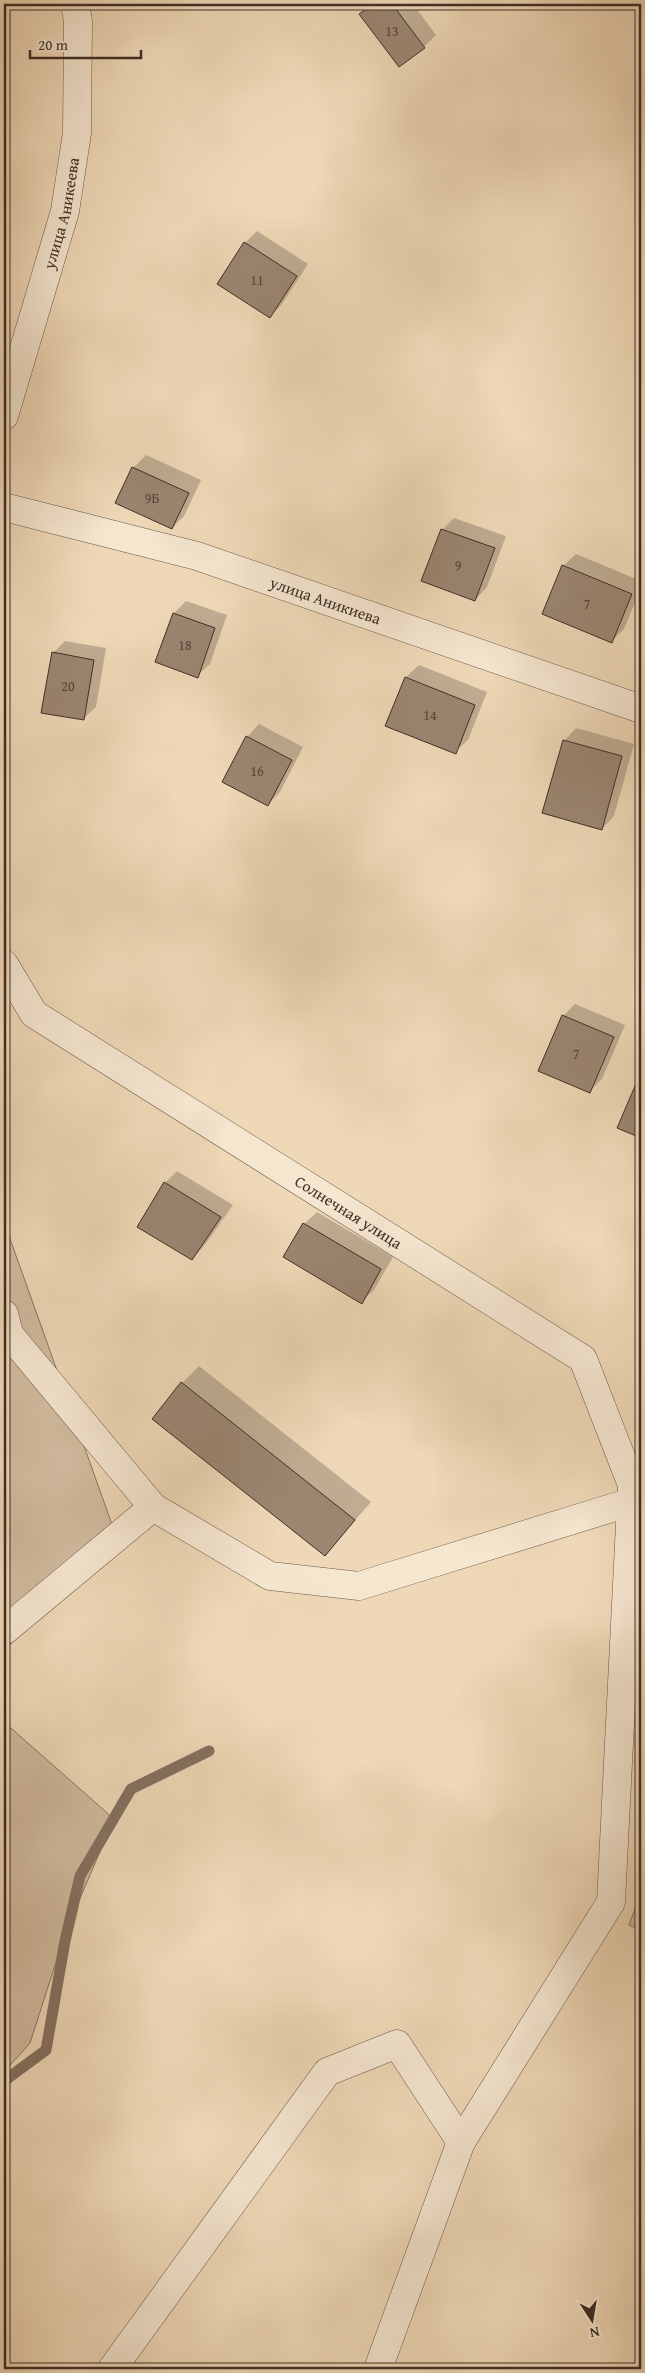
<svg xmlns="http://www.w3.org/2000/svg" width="645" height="2373" font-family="'Gentium Book Plus',serif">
<rect width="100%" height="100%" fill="#efd8b7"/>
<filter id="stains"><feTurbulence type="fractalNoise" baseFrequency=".004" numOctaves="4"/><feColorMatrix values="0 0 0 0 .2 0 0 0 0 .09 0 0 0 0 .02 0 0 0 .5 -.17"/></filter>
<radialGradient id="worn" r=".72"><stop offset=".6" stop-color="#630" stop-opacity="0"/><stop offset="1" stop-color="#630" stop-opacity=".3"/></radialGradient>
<path fill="#d1bb9f" stroke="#887463" d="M4 1222 119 1544 4 1650Z
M4 1722 114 1819 66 1931 30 2043 4 2072Z
M641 1892V1930L629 1925Z"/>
<path fill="#0003" d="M371 4H413L436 35 424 47 361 14Z
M257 231 308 264 282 304 270 317 245 243Z
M146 455 201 480 184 516 172 528 133 468Z
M454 518 506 536 487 587 475 600 442 530Z
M576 554 641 581V588L624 629 612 641 563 566Z
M186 601 227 615 210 664 197 676 174 613Z
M65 641 106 648 96 707 83 719 53 653Z
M419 665 487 692 468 740 455 752 387 725 406 677Z
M259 724 303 747 280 792 268 804 247 737Z
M576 728 634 744 614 816 602 829 564 741Z
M575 1004 625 1025 602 1079 590 1091 563 1016Z
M641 1075V1137L619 1127Z
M177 1171 233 1205 204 1246 192 1259 165 1183Z
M317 1212 393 1257 374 1290 361 1302 304 1224Z
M199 1366 371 1502 325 1555 154 1419 182 1383Z"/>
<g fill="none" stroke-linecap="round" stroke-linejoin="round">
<path stroke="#857160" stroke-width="11" d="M4 2081 46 2050 65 1941 80 1876 131 1789 209 1751"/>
</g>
<path fill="#9b8672" stroke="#3f2e27" d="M373 4H392L425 48 399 67 359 14Z
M244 242 297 276 270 318 217 284Z
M132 467 189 493 172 529 115 503Z
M441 529 495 548 475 601 421 581Z
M562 565 632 594 612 643 542 614Z
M173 613 215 628 198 678 155 662Z
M52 652 94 660 84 720 41 713Z
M405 677 475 705 456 754 385 726Z
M246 736 292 760 268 806 222 782Z
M563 740 622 756 602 830 542 813Z
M562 1015 614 1037 590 1093 538 1071Z
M641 1072V1138L617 1128Z
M164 1182 221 1217 192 1260 137 1227Z
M303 1223 381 1269 362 1304 283 1257Z
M181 1382 355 1520 325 1556 152 1419Z"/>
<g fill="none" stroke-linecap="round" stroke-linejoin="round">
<defs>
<g id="minor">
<path id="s1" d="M4 416 65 211 77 133 78 21 75 4"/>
<path id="s2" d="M4 507 197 556 641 709"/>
<path id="s3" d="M4 964 34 1014 583 1359 632 1485 611 1902 461 2142 378 2369"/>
<path d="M4 1314 9 1334 153 1507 270 1576 359 1586 631 1502"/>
<path d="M4 1631 153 1507"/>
<path d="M112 2369 327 2072 397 2044 461 2142"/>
</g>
</defs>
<use href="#minor" stroke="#6b584b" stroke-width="29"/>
<use href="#minor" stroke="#f5e6d0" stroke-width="28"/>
</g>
<g text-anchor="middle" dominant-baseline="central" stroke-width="5" stroke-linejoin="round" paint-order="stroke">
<g font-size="14" fill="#56443a">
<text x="392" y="31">13</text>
<text x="257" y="280">11</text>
<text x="152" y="498">9Б</text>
<text x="458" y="565">9</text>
<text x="587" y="604">7</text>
<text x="185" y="645">18</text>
<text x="68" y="686">20</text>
<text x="430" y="715">14</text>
<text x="257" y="771">16</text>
<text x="576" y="1054">7</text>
</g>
<g font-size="16" fill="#3f2e27" stroke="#f5e6d0">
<text stroke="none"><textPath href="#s1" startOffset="211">улица Аникеева</textPath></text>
<text stroke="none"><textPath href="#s2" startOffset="335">улица Аникиева</textPath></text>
<text stroke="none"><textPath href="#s3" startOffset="430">Солнечная улица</textPath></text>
</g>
</g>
<rect width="645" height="2373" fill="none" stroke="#efd8b7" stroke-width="20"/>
<rect x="5" y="5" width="635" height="2363" fill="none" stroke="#3f2e27" stroke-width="2.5"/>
<rect x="10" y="10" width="625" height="2353" fill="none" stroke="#3f2e27"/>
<g transform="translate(592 2320) rotate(168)" stroke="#f5e6d0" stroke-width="4" paint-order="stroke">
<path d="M0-4L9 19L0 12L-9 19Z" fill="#3f2e27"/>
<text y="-8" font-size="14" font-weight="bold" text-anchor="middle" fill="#3f2e27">N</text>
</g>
<path d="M30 50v8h111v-8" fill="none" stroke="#3f2e27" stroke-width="2.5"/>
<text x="38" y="50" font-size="15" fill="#3f2e27" stroke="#f5e6d0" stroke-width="4" paint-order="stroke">20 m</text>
<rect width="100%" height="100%" filter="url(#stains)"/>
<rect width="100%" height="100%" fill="url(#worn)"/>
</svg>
